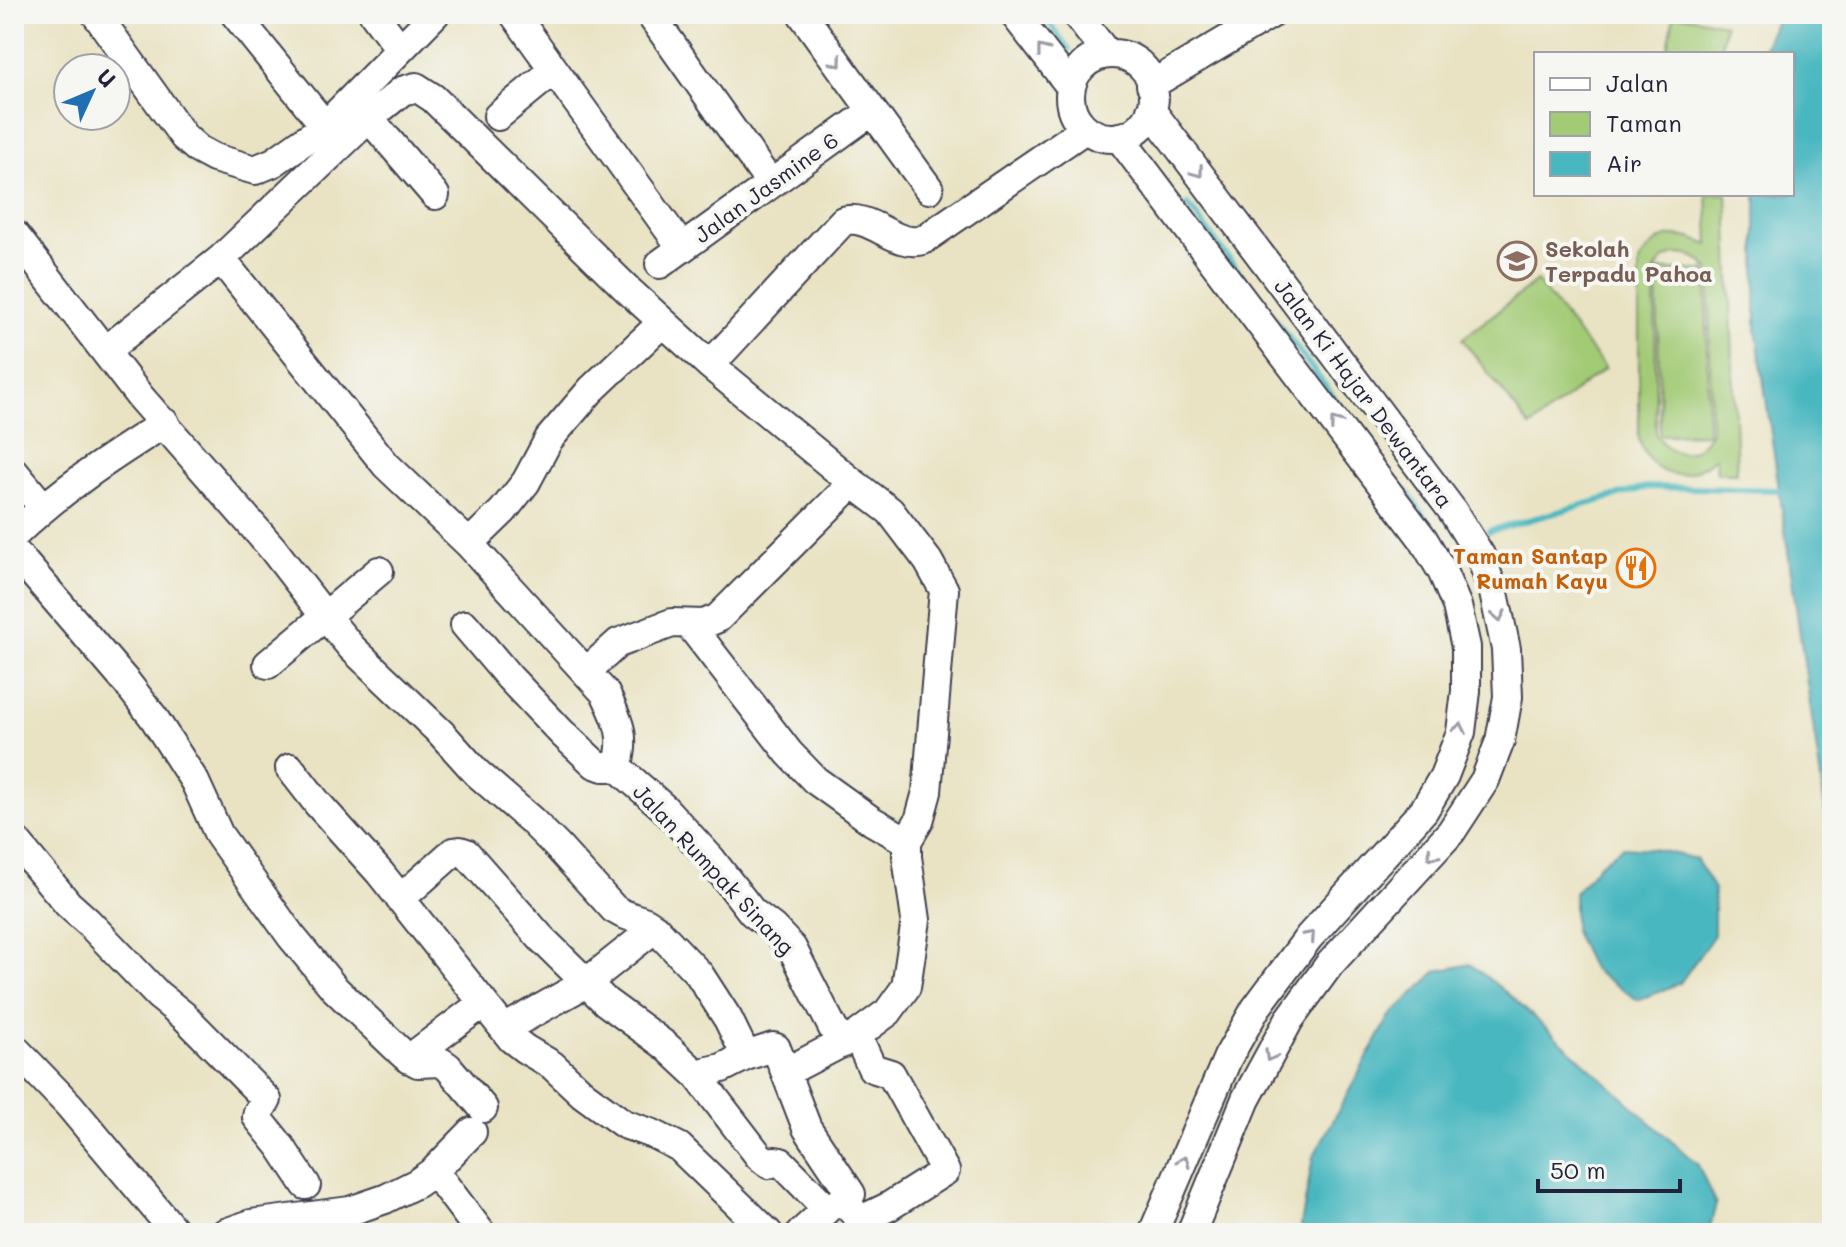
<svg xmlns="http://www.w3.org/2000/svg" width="1846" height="1247" font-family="Mali,sans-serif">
<rect width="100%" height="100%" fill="#f6f6f2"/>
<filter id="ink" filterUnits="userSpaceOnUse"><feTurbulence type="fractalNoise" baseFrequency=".0125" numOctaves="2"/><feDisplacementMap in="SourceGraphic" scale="16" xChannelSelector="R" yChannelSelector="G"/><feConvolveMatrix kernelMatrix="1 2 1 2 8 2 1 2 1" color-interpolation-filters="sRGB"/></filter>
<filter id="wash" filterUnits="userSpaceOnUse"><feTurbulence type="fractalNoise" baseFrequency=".006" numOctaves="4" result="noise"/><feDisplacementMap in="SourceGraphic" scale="32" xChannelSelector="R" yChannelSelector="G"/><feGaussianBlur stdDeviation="1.8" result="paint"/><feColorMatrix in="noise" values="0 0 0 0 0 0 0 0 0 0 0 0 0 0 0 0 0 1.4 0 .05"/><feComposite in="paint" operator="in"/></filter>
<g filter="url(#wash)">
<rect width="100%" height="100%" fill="#e9e3c3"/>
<path fill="#a3cb76" stroke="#627658" stroke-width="2" fill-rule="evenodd" d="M1674 14 1725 24 1720 54H1667Z
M1707 194H1727L1737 473H1717L1716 457C1684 484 1653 481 1639 439V262C1658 231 1677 231 1709 245ZM1675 254C1690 254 1698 257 1709 269L1711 432C1695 459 1672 460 1656 434L1655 270 1663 260Z
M1657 270H1706L1708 434 1660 435Z
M1537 281 1605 368 1530 427 1462 339Z"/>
<path fill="#48b7c0" stroke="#356c7e" stroke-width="2" d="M1779 14H1832V857L1756 329V194H1792V54H1761Z
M1622 847 1654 849 1696 859 1714 889V935L1680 983 1638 1000 1592 969 1574 931V893L1599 865Z
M1470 964 1507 993 1698 1165 1716 1204 1709 1230 1707 1233H1302L1301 1225 1313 1157 1390 1016 1437 971Z"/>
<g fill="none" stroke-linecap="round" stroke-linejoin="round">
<path stroke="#48b7c0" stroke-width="6" d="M1042 14 1069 49
M1188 205 1365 438
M1406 491 1438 533
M1489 531 1648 487 1779 490"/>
</g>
</g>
<g filter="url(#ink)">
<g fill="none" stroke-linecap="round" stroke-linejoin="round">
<defs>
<path id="minor" d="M96 14 184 137 199 150 214 158 255 170 274 162 325 126 435 14
M235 14 325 126
M374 14 400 49
M514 14 682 248
M650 14 770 183
M802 14 929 189
M1014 14 1070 86
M1076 14 1107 54
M1070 96a42 42 0 1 1 84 0a42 42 0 1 1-84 0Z
M1151 85 1271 14
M1151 110 1452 510 1480 555 1494 593 1506 649 1508 697 1500 741 1485 780 1451 832 1329 965 1289 1020 1246 1099 1191 1233
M498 116 554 70
M369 118 435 195
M1119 137 1423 539 1442 571 1457 606 1466 647V691L1461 732 1444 776 1424 810 1309 937 1256 1008 1228 1057 1153 1233
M14 234 141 398 273 549 320 610 352 648 442 734 477 773 531 820 557 846 614 909 623 914 646 922 655 928 699 974 728 1019 746 1056
M221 259 386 465 469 544 605 693C618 720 627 737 617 767
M660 264 872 111
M105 351 221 259 369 118 402 91 416 87 433 98 628 290 710 365 853 483 890 511 928 561 944 590 927 792 919 821 907 841V857L916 920 906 987 888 1012 857 1035 786 1072
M710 365 843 221C871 213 894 248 923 240L1085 129
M14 472 43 507
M14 535C59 491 111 457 165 423
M469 544 503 511 526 482 549 439 591 390 663 322
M14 551 127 683 154 718 195 782 219 835 291 936 335 989 404 1055 418 1063 441 1062 448 1067 483 1108
M465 625 509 677 562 733 595 764 603 767H617
M690 625 789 753 815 780 872 821 907 841
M268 664 379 571
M586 672 618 643 672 623 704 624 718 618 853 483
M617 767 664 808 711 859 752 912 773 928 792 948 841 1044
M290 768 318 804 380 873 512 1039 525 1049 552 1065 583 1094 624 1124 653 1134 679 1147 768 1233
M14 839 68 904 88 922 158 995 184 1016 267 1100 258 1112 257 1117 281 1147 306 1185
M400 899 453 852 460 851 466 853 541 938 606 1002 666 1046 696 1074 759 1156 769 1164 775 1161 781 1162 827 1209 801 1233
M504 1029 586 983 655 928
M14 1048 69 1105 176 1233
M409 1059 483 1003
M696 1074 722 1068 746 1056 773 1047 776 1048 807 1128 851 1194 842 1200 861 1220 888 1207 945 1171 891 1074 872 1068 857 1035
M434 1171 481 1233
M225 1233 251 1224 350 1211 385 1199 417 1183 434 1171 472 1132"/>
</defs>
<use href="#minor" stroke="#403f4f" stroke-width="32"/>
<use href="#minor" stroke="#fff" stroke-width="28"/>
</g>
<defs><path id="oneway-chevron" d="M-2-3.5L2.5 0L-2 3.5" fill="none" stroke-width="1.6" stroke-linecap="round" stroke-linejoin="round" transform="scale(2)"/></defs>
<g stroke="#9c9ca7">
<use href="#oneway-chevron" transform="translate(1042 50) rotate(-128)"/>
<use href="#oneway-chevron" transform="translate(837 62) rotate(54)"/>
<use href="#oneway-chevron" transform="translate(1198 172) rotate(53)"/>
<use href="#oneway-chevron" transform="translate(1335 423) rotate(-127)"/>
<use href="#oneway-chevron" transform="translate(1499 616) rotate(78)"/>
<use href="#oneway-chevron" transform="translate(1460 728) rotate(-78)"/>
<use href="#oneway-chevron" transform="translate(1432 855) rotate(131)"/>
<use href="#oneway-chevron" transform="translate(1310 936) rotate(-49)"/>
<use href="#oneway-chevron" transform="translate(1270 1056) rotate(119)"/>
<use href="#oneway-chevron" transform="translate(1184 1161) rotate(-67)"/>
</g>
</g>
<defs>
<symbol id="school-ring" viewBox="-11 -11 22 22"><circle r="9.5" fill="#f6f6f2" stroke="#8d6e63" stroke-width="1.5"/><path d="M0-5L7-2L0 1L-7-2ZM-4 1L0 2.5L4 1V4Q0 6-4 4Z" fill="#8d6e63"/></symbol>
<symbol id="restaurant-ring" viewBox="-11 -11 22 22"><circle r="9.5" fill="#f6f6f2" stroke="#e8710a" stroke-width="1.5"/><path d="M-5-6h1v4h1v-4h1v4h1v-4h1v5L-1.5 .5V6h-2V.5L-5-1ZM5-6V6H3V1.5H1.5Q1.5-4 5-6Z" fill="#e8710a"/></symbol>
</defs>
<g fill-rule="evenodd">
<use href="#school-ring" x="1495" y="239" width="44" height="44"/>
<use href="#restaurant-ring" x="1614" y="546" width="44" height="44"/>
</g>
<g text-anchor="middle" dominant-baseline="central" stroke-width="8" stroke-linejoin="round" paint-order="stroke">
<g font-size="22" fill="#22223b" stroke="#f6f6f2">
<text transform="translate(766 187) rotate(-36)">Jalan Jasmine 6</text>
<text transform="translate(1364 393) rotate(53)">Jalan Ki Hajar Dewantara</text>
<text transform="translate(714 869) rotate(47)">Jalan Rumpak Sinang</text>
</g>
<g font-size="22" font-weight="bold" fill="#785e54" stroke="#f6f6f2" text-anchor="start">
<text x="1545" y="248">Sekolah<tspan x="1545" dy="25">Terpadu Pahoa</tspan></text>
</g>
<g font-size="22" font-weight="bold" fill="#c56008" stroke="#f6f6f2" text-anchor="end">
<text x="1608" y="555">Taman Santap<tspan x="1608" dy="25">Rumah Kayu</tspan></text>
</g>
</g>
<rect width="1846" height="1247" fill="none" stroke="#f6f6f2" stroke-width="48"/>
<rect x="1534" y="52" width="260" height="144" fill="#f6f6f2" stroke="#a1a1a9" stroke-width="2"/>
<rect x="1550" y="78" width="40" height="12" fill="#ffffff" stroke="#a1a1a9" stroke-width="2"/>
<text x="1606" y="92" font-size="24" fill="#22223b">Jalan</text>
<rect x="1550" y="112" width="40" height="24" fill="#a3cb76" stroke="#a1a1a9" stroke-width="2"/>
<text x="1606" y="132" font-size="24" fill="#22223b">Taman</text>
<rect x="1550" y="152" width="40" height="24" fill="#48b7c0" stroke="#a1a1a9" stroke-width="2"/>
<text x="1606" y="172" font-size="24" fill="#22223b">Air</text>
<g transform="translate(92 92) rotate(46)"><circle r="38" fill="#f6f6f2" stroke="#a1a1a9" stroke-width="2"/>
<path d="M0-6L14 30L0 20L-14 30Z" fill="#1f6fb2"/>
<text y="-12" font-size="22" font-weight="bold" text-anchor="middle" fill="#22223b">U</text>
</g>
<path d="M1538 1179v12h142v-12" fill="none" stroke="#22223b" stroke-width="4"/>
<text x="1550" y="1179" font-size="24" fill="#22223b" stroke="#f6f6f2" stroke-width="6" paint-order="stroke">50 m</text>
</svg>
